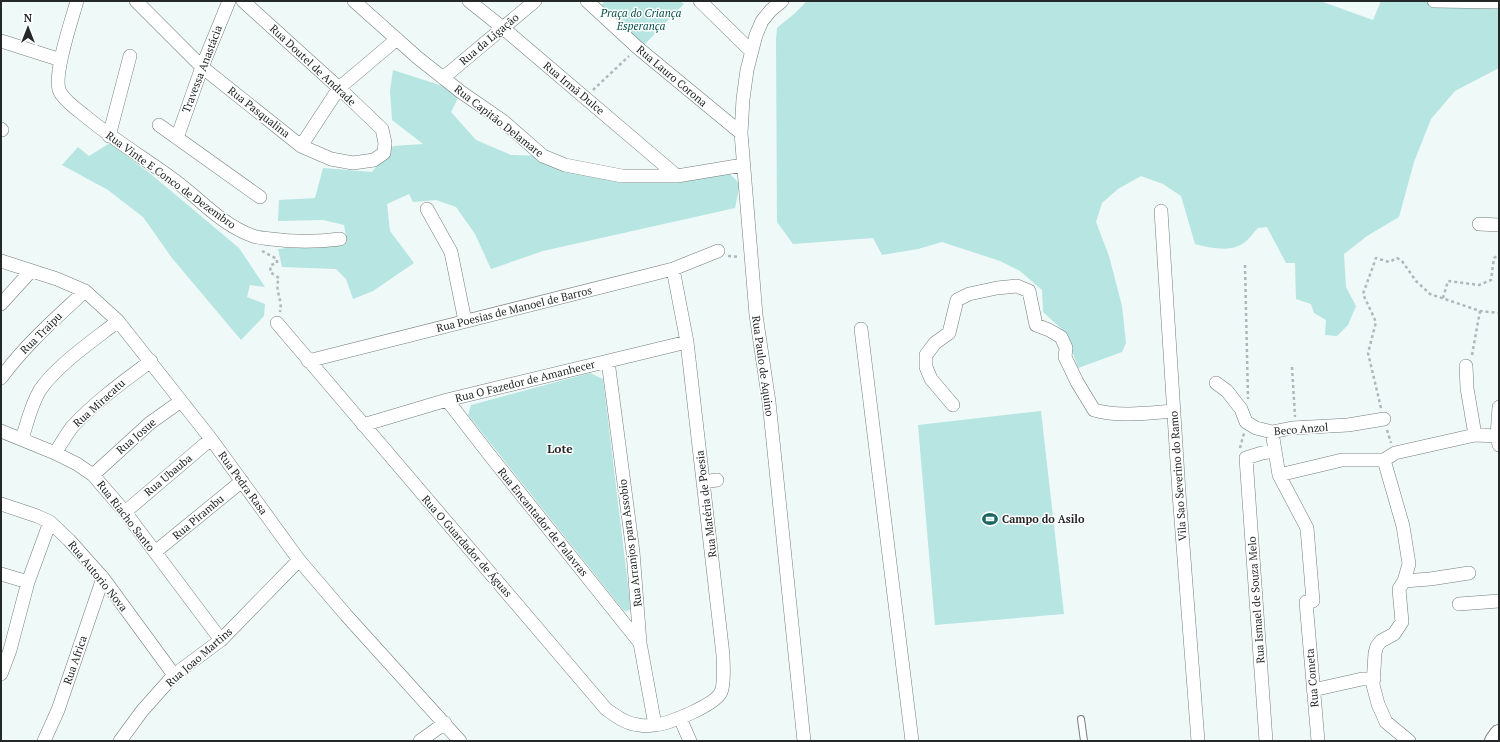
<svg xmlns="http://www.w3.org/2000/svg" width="1500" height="742" font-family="'PT Serif',serif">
<rect width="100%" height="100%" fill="#eef9f8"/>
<path fill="#b6e5e2" d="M605 1H680L684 4 642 47 599 7Z
M807 1H1320L1373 20 1381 1H1499V68L1455 91 1431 119 1414 162 1399 217 1367 236 1344 254 1346 287 1356 306 1348 325 1337 336 1325 335 1326 320 1314 313 1311 304 1296 299 1295 263H1286L1267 227 1258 228C1254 232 1250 238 1245 242 1231 253 1211 248 1195 244L1181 196 1163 184 1141 176 1118 189 1102 203 1096 222 1109 256 1122 306 1126 343 1122 352 1078 368 1066 333 1043 312 1042 290 1020 271 1000 261 942 242 918 249 882 255 873 238 793 244 777 222 776 40 777 28 794 14Z
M393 70 461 92 451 112 476 140 511 155 543 156 622 176 724 168 740 184 735 208 543 251 491 269 475 234 456 207 436 200 413 202 409 194 387 204 390 231 414 263 373 291 353 299 346 279 336 269 282 267 278 249 347 242 344 225 323 220 278 221 279 200 315 198 323 168 372 172 393 146 423 144 392 120 390 91Z
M110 143 152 175 239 248 265 287 250 285 247 297 265 304 264 316 241 340 172 258 143 217 108 190 62 165 78 147 89 156Z
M590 373 603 379 631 610 624 611 468 415 471 405Z
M1041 411 1064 614 935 625 918 425Z"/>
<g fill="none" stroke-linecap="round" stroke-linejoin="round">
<defs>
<path id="service" d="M1081 719 1084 741"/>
<path id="minor" d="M77 1C72 19 52 77 60 92 65 101 76 109 84 115 111 138 141 156 170 177 199 197 218 223 253 236 258 238 265 238 271 239 294 242 317 242 340 239
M136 1 202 67 301 146 331 159 353 163 374 160 384 153 385 143 382 129 339 88 243 1
M354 1 418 58 461 92 503 121 543 156 565 165 622 176H677L743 165
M469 1 503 28 677 176
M587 1 638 48 741 133
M700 1 751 51
M782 1 771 10 762 21 756 35 747 70 743 99 741 133 756 315 769 402 804 741
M1434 1 1499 2
M1 41 61 60
M443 78 535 1
M159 125 260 197
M1 129 2 130
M109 136 130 56
M177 138 202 67 229 1
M301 146 339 88 397 39
M427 209 451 252 465 321
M1161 211 1179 493 1198 741
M1479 224 1499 225
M1 261 57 279 85 291 118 321 211 439 299 560 346 615 460 741
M1 304 30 272
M277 323 606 709C616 716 626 724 639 725 643 726 649 726 654 725 669 724 715 705 721 692 725 683 723 665 723 655L687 342 673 269
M861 329 912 741
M308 361 673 269 718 251
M608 361 633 552 640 643 655 725
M1466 366 1467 388 1475 435
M1 378C25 345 55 319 85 291
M1216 383 1227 391 1241 409 1246 422 1256 428 1272 432 1292 428 1348 425 1384 419
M447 400 488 453 640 643
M953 405 931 379 926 367V355L935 343 949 333 957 300 969 294 997 288 1017 286 1029 291 1036 325 1049 330 1061 337 1066 348 1065 357 1077 382 1094 410C1117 417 1149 413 1173 411
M1499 407 1497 436 1499 445
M363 425 447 400 687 342
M1 431 55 453 77 464 93 475 125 512 221 640
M1272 432 1279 475 1307 528 1313 601 1306 602 1318 741
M22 439C27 423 31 405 40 390 57 365 94 340 118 321
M55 453C61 444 66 435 72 427 95 402 124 381 151 361
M1384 460 1403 526 1409 564 1404 581 1399 589 1402 622 1394 634 1381 641 1377 646 1375 653 1373 685 1378 704 1386 722 1409 741
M93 475 150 423 181 401
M1279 475 1342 460H1384L1395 453 1475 435 1497 436
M703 482 717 480
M1 504 37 516 50 522 69 540 103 578 174 675
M125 512 211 439
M155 552 242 481
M1 574 28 582
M1404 581 1430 579 1469 573
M1459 604 1499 601
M1 674 10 650 28 582 50 522
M1313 690 1362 679H1374
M680 718 690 741
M44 741 58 710 103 578
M120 741 142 711 174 675 221 640 299 560
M420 741 445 723
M1266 741 1246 458 1262 453 1275 451"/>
<path id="secondary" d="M1494 741 1499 734"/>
</defs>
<use href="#service" stroke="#757e7d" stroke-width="8"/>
<use href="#minor" stroke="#757e7d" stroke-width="14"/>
<use href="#secondary" stroke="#757e7d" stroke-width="20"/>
<path stroke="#afb8b8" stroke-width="2.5" stroke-dasharray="3 3" stroke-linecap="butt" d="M593 90 629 56
M262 251 277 259V263L271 265 270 272 279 278C274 291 283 299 280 312
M728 256 739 257
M1245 265 1248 399
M1443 298 1448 281 1479 285 1491 280 1494 258 1499 255
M1472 355 1480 311
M1292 367 1295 417
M1381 408 1368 353 1376 322 1363 294 1376 258 1389 262 1397 258 1402 261 1416 281 1430 294 1480 311 1499 313
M1387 430 1391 443
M1240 448 1244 433"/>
<use href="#service" stroke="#fff" stroke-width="6"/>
<use href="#minor" stroke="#fff" stroke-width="13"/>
<use href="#secondary" stroke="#fff" stroke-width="18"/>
</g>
<defs>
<symbol id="stadium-bare" viewBox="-9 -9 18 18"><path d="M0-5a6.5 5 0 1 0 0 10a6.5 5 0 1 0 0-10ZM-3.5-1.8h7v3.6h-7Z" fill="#196662" stroke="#fff" stroke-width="2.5" paint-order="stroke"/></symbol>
</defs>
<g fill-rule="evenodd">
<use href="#stadium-bare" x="979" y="508" width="22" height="22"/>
</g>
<g text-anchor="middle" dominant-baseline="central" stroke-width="3" stroke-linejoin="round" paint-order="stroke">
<g font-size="11" font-style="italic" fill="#044f4c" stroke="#fff">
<text x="641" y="13">Praça do Criança<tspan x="641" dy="13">Esperança</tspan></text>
</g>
<g font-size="11" fill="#242828" stroke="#fff">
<text transform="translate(489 39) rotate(-40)">Rua da Ligação</text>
<text transform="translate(313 65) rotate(43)">Rua Doutel de Andrade</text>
<text transform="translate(202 69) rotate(-69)">Travessa Anastácia</text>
<text transform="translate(672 76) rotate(40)">Rua Lauro Corona</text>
<text transform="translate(574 88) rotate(40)">Rua Irmã Dulce</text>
<text transform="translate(259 112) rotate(38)">Rua Pasqualina</text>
<text transform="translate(499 121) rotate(38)">Rua Capitão Delamare</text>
<text transform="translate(171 180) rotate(36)">Rua Vinte E Conco de Dezembro</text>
<text transform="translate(514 309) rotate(-14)">Rua Poesias de Manoel de Barros</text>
<text transform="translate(41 333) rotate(-45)">Rua Traipu</text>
<text transform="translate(763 366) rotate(82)">Rua Paulo de Aquino</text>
<text transform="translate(525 381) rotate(-14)">Rua O Fazedor de Amanhecer</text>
<text transform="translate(99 403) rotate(-42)">Rua Miracatu</text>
<text transform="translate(1301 429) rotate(-5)">Beco Anzol</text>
<text transform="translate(136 436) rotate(-41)">Rua Josue</text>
<text transform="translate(168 475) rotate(-40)">Rua Ubauba</text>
<text transform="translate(1178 476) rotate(-94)">Vila Sao Severino do Ramo</text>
<text transform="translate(243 483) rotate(54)">Rua Pedra Rasa</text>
<text transform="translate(706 504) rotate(-97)">Rua Matéria de Poesia</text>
<text transform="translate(126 516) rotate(52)">Rua Riacho Santo</text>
<text transform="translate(198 517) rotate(-40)">Rua Pirambu</text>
<text transform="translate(543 522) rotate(51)">Rua Encantador de Palavras</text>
<text transform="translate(630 543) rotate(-97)">Rua Arranjos para Assobio</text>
<text transform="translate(467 546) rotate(49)">Rua O Guardador de Águas</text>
<text transform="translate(98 576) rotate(51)">Rua Autorio Nova</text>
<text transform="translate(1256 600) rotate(-94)">Rua Ismael de Souza Melo</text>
<text transform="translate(199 657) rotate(-41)">Rua Joao Martins</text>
<text transform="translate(75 660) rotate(-71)">Rua Africa</text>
<text transform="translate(1312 678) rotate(-95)">Rua Cometa</text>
</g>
<g font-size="11" font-weight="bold" fill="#242828" stroke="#fff" text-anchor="start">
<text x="1002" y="519">Campo do Asilo</text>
</g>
<g font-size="12" font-weight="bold" fill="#242828" stroke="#fff">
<text x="560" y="448">Lote</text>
</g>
</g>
<rect width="1500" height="742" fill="none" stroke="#242828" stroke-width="4"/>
<g transform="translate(28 28)" stroke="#ffffff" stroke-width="3" paint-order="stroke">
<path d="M0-3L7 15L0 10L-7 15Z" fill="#242828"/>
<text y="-6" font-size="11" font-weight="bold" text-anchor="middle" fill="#242828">N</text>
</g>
</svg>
